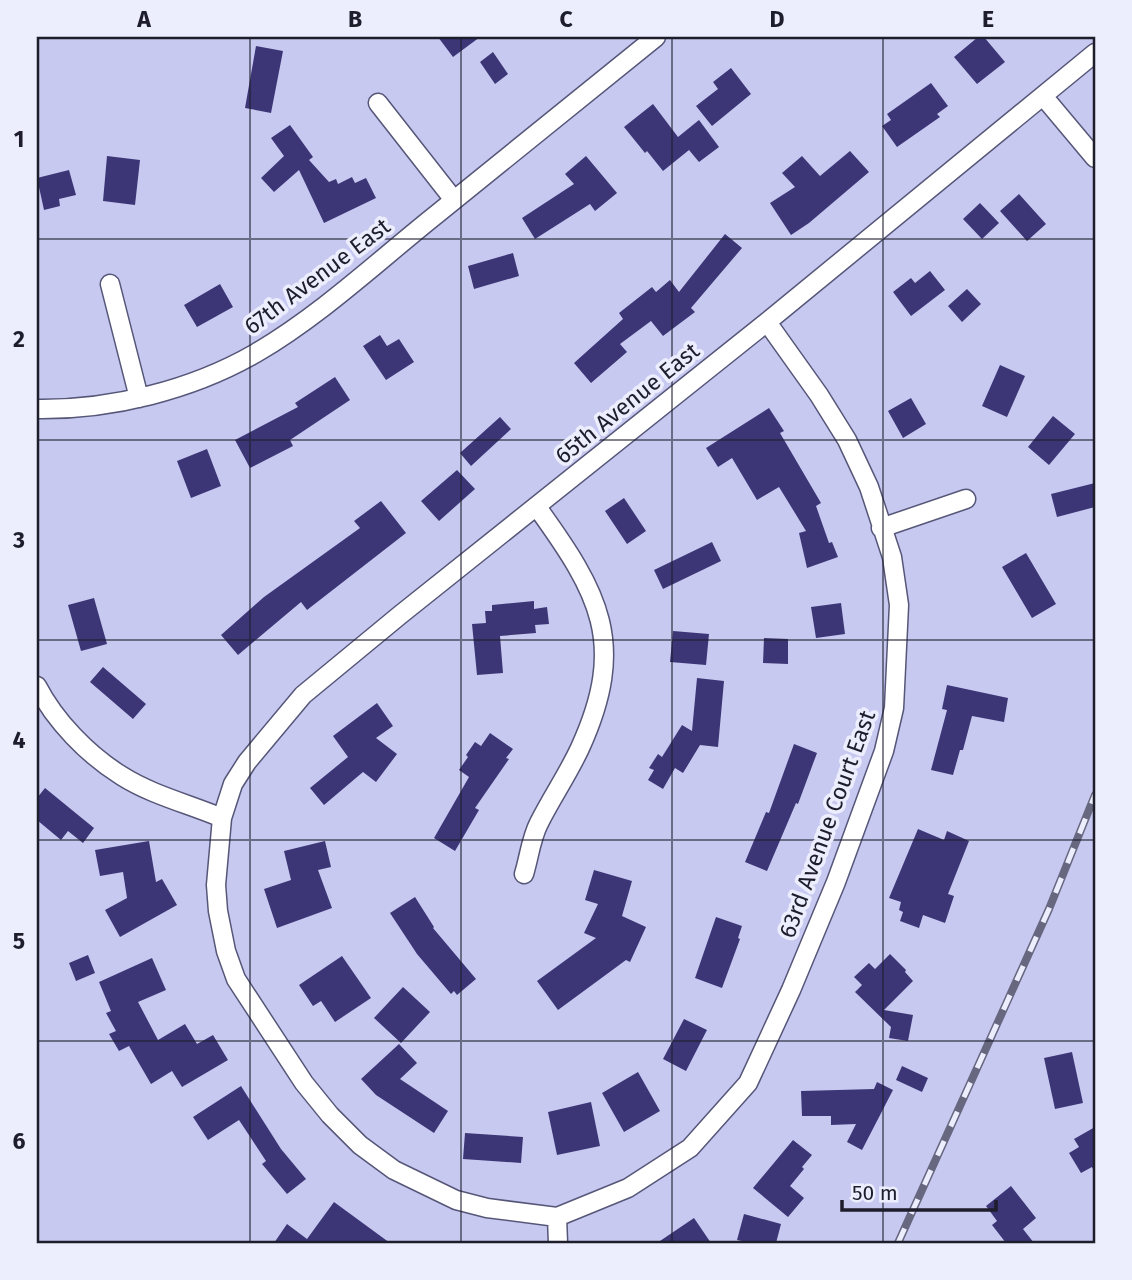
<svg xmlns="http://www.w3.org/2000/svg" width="1132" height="1280" font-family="'Fira Sans',sans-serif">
<rect width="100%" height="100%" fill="#c8c9f1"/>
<path fill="#3c3677" d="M438 37H480L453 57Z
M978 37H984L1005 62 977 84 954 57Z
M256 46 283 51 271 113 245 108Z
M493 52 508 74 495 84 480 62Z
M731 68 751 94 712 126 696 106 718 89 713 82Z
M931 83 948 106 937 114 940 117 897 147 882 126 891 120 887 114Z
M653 104 678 137 699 120 719 147 699 162 689 150 663 171 647 151 645 153 624 127Z
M290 125 313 157 309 160 329 182 336 179 338 184 352 177 355 183 366 178 376 198 324 223 299 170 274 192 261 178 284 156 271 138Z
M850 151 869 172 809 223 791 235 770 203 795 187 782 173 802 156 820 176Z
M107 156 140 160 135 205 103 201Z
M586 156 617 193 595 211 590 204 535 239 522 218 574 184 565 174Z
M69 170 76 195 59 199 60 206 44 210 37 178Z
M1019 194 1046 224 1027 241 1000 211Z
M980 203 999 223 982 239 963 219Z
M725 234 742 248 691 308 695 312 663 336 651 321 620 344 627 352 591 383 574 363 623 319 619 313 652 287 656 292 670 280 679 292Z
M513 253 519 276 474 289 468 266Z
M930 271 945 290 911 316 893 292 911 278 915 283Z
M220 284 233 307 197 327 184 305Z
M967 289 981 304 962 322 948 306Z
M380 335 387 346 399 339 414 362 386 380 363 346Z
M1000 365 1025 376 1007 417 982 406Z
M335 377 350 400 290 440 293 446 250 468 235 440 298 407 295 403Z
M911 398 926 424 903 438 888 411Z
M769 408 784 431 780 433 821 503 816 506 829 543 832 542 838 557 807 568 799 533 806 531 779 487 757 500 732 458 718 467 706 448Z
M1053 416 1075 434 1049 465 1028 447Z
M500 417 511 429 471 466 460 453Z
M207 449 221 486 191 498 177 461Z
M457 470 475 489 439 521 421 501Z
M1095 483V507L1057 517 1051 494Z
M624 498 646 531 627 544 605 511Z
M381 501 406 533 307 610 301 602 238 655 221 635 264 597 360 528 354 521Z
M712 542 721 561 663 589 654 570Z
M1026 553 1056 604 1032 618 1002 567Z
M94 598 107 644 81 651 68 605Z
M534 601V609L547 607 549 624 535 625 536 633 500 636 503 673 477 675 472 624 486 623 485 611H492V605Z
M841 603 845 634 816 638 811 607Z
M673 631 709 634 706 665 670 662Z
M764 638 788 639V664L763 663Z
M103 667 146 704 133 719 90 682Z
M697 678 724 681 718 747 700 745 683 773 675 768 663 789 648 780 654 770 649 768 658 754 662 757 682 725 692 731Z
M947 685 1008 698 1004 722 972 716 963 750H960L953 775 931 770 947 710 942 709Z
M377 703 393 726 376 738 397 754 376 782 363 772 324 805 310 788 348 757 333 736Z
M490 733 513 749 506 758 509 759 475 808 479 810 455 851 434 838 469 777 459 770 468 757 466 755 475 742 481 746Z
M794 744 817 753 798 804 796 803 767 871 745 862 766 812 769 813Z
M45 788 94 828 83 843 68 831 61 840 37 820V798Z
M918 829 944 840 947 831 969 841 948 894 954 896 945 923 923 915 919 928 900 921 903 912 899 910 901 902 889 898Z
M149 841 156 882 162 879 177 905 120 937 105 910 127 898 123 872 100 876 95 850Z
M325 841 331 867 318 870 332 908 277 928 264 889 291 880 284 851Z
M594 870 632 881 622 916 646 927 630 962 626 960 558 1010 537 981 596 938 584 933 598 904 585 900Z
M415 897 434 927 433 928 476 979 457 995 454 991 451 994 417 954 390 913Z
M716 917 742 926 738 938 740 939 722 988 695 978Z
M890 954 906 970 905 972 913 981 884 1010 913 1015 908 1041 889 1038 891 1027 855 992 862 985 854 977 869 963 875 969Z
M88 955 95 973 76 981 69 963Z
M342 956 371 998 335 1022 321 1001 313 1006 299 985Z
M152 958 166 990 138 1002 158 1040 185 1024 197 1044 213 1035 228 1060 182 1087 172 1071 151 1084 129 1046 119 1051 109 1034 116 1031 106 1013 111 1011 99 982Z
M403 987 430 1012 401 1043 374 1018Z
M684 1019 707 1030 686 1071 663 1059Z
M399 1044 417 1063 400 1079 448 1111 434 1133 376 1095 361 1079Z
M1072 1052 1083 1103 1055 1109 1044 1058Z
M902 1066 928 1078 922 1092 896 1080Z
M638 1072 660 1111 624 1132 602 1093Z
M877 1082 893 1090 862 1150 847 1142 856 1124 831 1125V1116H802L801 1091 874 1089Z
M241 1086 281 1149 306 1179 287 1194 262 1164 266 1161 239 1120 208 1140 193 1117Z
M591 1102 600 1146 557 1155 548 1112Z
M1095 1127V1173L1092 1167 1081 1173 1069 1153 1079 1147 1074 1139Z
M465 1133 523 1137 521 1163 463 1159Z
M793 1140 812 1155 802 1167 804 1169 790 1186 804 1198 788 1217 753 1188Z
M1011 1186 1036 1218 1023 1229 1034 1243H1006L992 1225 997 1221 986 1206Z
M334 1202 390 1243H274L287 1224 307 1239Z
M744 1214 781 1224 776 1243H751L737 1240Z
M694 1218 711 1243H657Z"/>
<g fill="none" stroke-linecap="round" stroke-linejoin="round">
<defs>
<path id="street" d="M1043 96 1095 158
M378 103 454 200
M110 284 139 398
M37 409C111 410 192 390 256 353 321 315 378 261 437 214 510 155 583 96 656 37
M881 528 966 499
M37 686C55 721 88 755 122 776 152 795 189 804 222 818L216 885 218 911 226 951 236 979 304 1083 330 1115 360 1145 394 1170 456 1200 487 1208 557 1217 628 1188 690 1148 748 1083 791 990 836 882 884 751 894 708 899 605 892 557 869 487 847 440 819 395 767 322
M222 818 233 784 247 762 303 695 400 615 767 322 1095 53
M524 874C529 858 531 838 539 823 552 797 568 774 580 748 628 643 599 593 537 507
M557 1217 558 1243"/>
</defs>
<use href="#street" stroke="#565678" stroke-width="21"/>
<use href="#street" stroke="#fff" stroke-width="18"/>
<defs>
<path id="rail" d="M898 1243 1049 909 1095 795"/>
</defs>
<use href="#rail" stroke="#676780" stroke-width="8"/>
<use href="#rail" stroke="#ecedfd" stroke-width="5" stroke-dasharray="16" stroke-linecap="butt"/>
</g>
<path fill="none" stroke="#1d1d2b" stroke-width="2" stroke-opacity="0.55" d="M250 37V1243M461 37V1243M672 37V1243M883 37V1243M37 239H1095M37 440H1095M37 640H1095M37 840H1095M37 1041H1095"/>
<g text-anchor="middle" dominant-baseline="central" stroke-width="7" stroke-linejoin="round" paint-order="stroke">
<g font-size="23" fill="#1d1d2b" stroke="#ecedfd">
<text transform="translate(317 276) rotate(-37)">67th Avenue East</text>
<text transform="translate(627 403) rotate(-39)">65th Avenue East</text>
<text transform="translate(827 824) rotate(-70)">63rd Avenue Court East</text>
</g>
</g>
<rect width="1132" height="1280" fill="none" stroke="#ecedfd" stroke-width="77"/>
<path d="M842 1200v10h154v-10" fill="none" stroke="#1d1d2b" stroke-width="3.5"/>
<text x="852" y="1200" font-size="21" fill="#1d1d2b" stroke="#ecedfd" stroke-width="5" paint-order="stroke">50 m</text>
<rect x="38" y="38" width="1056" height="1204" fill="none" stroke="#1d1d2b" stroke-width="2.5"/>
<g font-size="23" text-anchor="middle" font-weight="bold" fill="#1d1d2b">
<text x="144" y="27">A</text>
<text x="355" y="27">B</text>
<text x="566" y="27">C</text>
<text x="777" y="27">D</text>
<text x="988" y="27">E</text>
<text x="19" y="147">1</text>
<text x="19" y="347">2</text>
<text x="19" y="548">3</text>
<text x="19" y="748">4</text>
<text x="19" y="949">5</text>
<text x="19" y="1149">6</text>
</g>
</svg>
